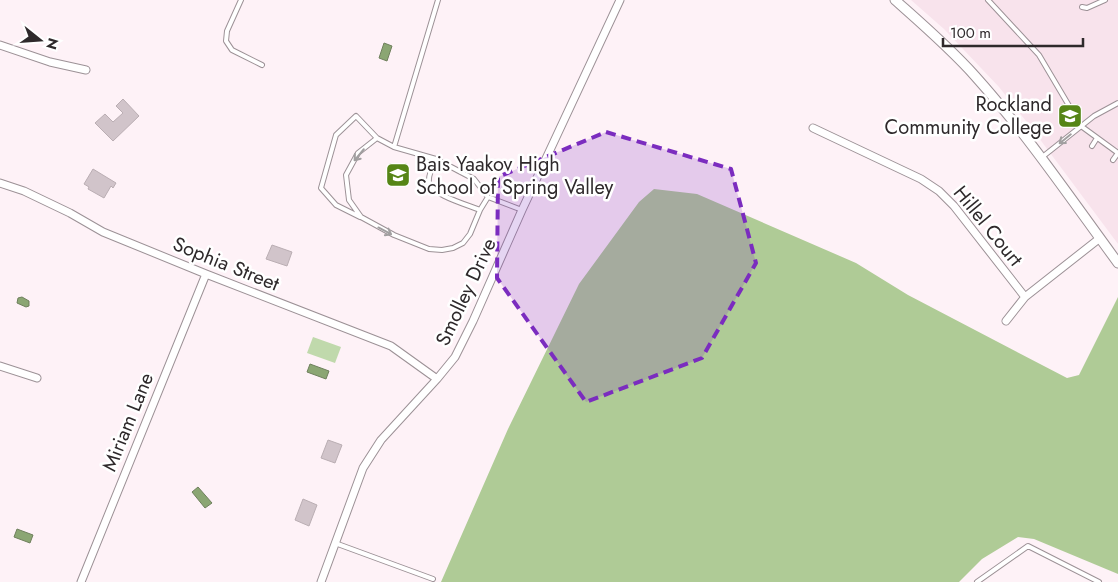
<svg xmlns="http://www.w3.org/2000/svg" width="1118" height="582" font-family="Jost,sans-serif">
<rect width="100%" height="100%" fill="#fef2f7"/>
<path fill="#f8e3ec" d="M911 0H1118V244L1030 126 999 87 944 29Z"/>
<path fill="#c0d9ac" d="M313 337 341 347 335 363 307 353Z"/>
<path fill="#afcb96" d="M654 189 697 194 856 263 908 295 1067 378 1079 375 1118 297V574L1034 539 1018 537 982 559 959 582H441L508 429 579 284 639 202Z"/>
<path fill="#8ba673" stroke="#6f805d" d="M384 43 392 46 387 61 379 58Z
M22 297 29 301V306L26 307 17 303 18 298Z
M310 364 329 371 326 379 307 372Z
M198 487 212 503 205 508 192 492Z
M17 529 33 535 30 543 14 537Z"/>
<path fill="#d1c4ca" stroke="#baaeb3" d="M123 99 139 116 113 141 95 123 105 114 113 122 123 113 116 106Z
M93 169 116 183 113 188 111 186 104 198 88 189 89 187 84 184Z
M272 245 292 252 287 266 266 259Z
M328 440 342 445 335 463 321 458Z
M303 499 317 505 309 526 295 520Z"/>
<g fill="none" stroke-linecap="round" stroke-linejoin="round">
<defs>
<path id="service" d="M241 0 227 31 226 41 232 50 262 65
M988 0 1039 55 1081 126 1118 153
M1082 7 1087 8 1105 0
M1092 146 1097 138
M394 147 438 0
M1041 158 1094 116 1118 103
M436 159C433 165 428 175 429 182 431 195 468 205 480 210
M1113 160 1118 153
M488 197 480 210 470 234 463 243 453 248 442 250 429 249 394 235 361 217 349 200 346 175 358 153 377 138 394 147 436 159 474 179 488 197 522 210
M360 217 336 205 321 188 336 135 356 116 377 138
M335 543 433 579
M977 582 1028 546 1099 582"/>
<path id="minor" d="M0 45 50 62 86 70
M813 128 921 179 939 191 954 206 1025 297
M0 183 24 191 70 213 103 232 206 274 391 346 437 379
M1006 321 1025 297 1100 238
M0 366 37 378
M81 582 206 274
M321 582 363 468 381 440 437 379 455 357 473 321 522 210 620 0"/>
<path id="tertiary" d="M895 0C922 24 950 48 975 76 1027 134 1071 199 1118 263"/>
</defs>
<use href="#service" stroke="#9c9196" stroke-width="6"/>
<use href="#minor" stroke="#9c9196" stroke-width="9"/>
<use href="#tertiary" stroke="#9c9196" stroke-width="11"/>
<use href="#service" stroke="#fff" stroke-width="4"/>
<use href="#minor" stroke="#fff" stroke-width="7"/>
<use href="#tertiary" stroke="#fff" stroke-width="9"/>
</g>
<defs><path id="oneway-shaft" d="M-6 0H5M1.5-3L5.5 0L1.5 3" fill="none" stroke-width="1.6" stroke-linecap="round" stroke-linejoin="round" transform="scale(1.25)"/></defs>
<g stroke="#a19fa0">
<use href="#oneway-shaft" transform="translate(1065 139) rotate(141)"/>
<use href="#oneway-shaft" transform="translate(359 155) rotate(130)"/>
<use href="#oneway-shaft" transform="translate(385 231) rotate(28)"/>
</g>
<path fill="#7b2cbf" fill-opacity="0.2" stroke="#7b2cbf" stroke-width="4" stroke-dasharray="10 6" stroke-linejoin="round" d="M606 132 731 169 756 263 702 358 586 402 497 278 498 177Z"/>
<defs>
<symbol id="university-square" viewBox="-11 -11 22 22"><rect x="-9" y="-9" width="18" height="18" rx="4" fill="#568516" stroke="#fff"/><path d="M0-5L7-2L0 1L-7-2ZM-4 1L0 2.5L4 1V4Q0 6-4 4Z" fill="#fff"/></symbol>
<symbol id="school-square" viewBox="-11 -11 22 22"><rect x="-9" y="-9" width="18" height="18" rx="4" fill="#568516" stroke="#fff"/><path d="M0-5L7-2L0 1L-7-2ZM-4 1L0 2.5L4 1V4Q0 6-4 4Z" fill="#fff"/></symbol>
</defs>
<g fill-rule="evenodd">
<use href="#university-square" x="1056" y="102" width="28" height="28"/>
<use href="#school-square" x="384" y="161" width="28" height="28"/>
</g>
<g text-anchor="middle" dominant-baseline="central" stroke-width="5" stroke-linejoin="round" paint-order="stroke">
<g font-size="20" fill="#2e292b" stroke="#fff" text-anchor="end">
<text x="1052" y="104">Rockland<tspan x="1052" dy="23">Community College</tspan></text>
<text x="416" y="164" text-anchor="start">Bais Yaakov High<tspan x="416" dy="23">School of Spring Valley</tspan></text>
</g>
<g font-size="20" fill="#2e292b" stroke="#fff">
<text transform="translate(988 226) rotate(51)">Hillel Court</text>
<text transform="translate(226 264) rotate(22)">Sophia Street</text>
<text transform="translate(466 292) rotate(-65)">Smolley Drive</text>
<text transform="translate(128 422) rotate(-68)">Miriam Lane</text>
</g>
</g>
<g transform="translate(40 40) rotate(107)" stroke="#ffffff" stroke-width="4" paint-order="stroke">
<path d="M0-4L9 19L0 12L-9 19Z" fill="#2e292b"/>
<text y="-8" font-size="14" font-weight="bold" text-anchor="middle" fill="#2e292b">N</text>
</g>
<path d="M943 38v8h140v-8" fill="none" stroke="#2e292b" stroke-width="2.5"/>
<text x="950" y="38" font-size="15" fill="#2e292b" stroke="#ffffff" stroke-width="4" paint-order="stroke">100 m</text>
</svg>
